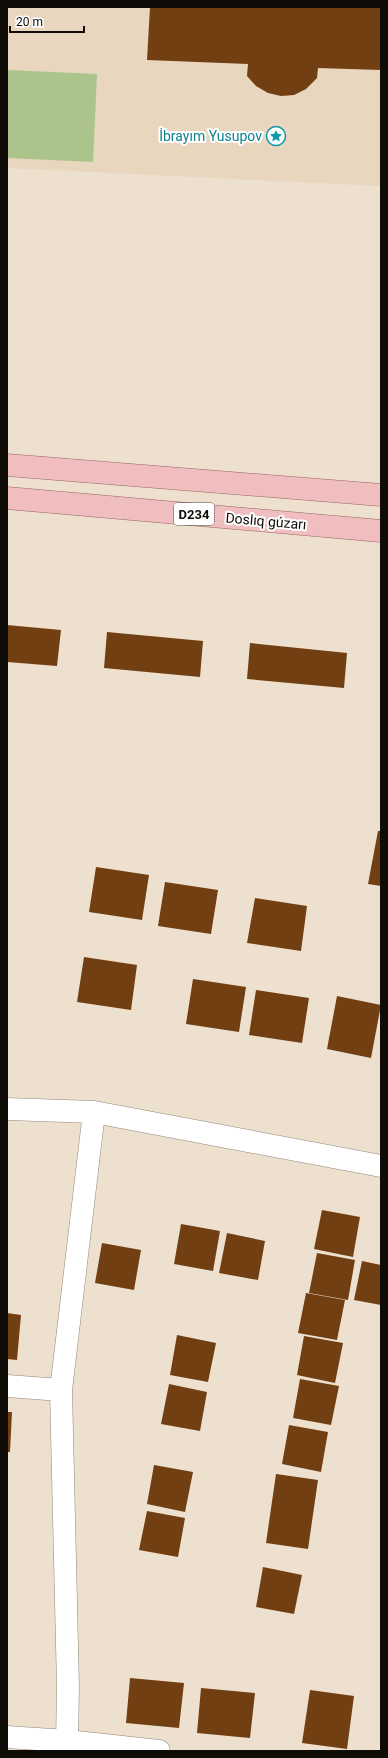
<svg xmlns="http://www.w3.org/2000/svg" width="388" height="1758" font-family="Roboto,sans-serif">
<rect width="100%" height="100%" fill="#ede0cf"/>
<path fill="#e8d6be" d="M7 7H381V186L7 168Z"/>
<path fill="#aac48b" d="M7 70 97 74 93 162 7 158Z"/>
<path fill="#723f12" d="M150 7H381V70L318 68 317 78 306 89 294 95 281 96 268 93 256 86 247 76 248 64 147 60Z
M7 625 61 630 57 666 7 662Z
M107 632 203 641 200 677 104 668Z
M250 643 347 653 344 688 247 679Z
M378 831H381V886L368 884Z
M96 867 149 875 142 920 89 912Z
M165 882 218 890 211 934 158 926Z
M255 898 307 906 301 951 247 943Z
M84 957 137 965 131 1010 77 1002Z
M193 979 246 987 239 1032 186 1024Z
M256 990 309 998 302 1043 249 1035Z
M337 996 381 1005 371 1058 327 1049Z
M322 1210 360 1217 353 1257 314 1249Z
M181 1224 220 1231 213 1271 174 1264Z
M227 1233 265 1241 258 1280 219 1273Z
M102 1243 141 1250 134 1290 95 1283Z
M317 1253 355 1260 348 1300 309 1293Z
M362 1261 381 1265V1305L354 1300Z
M306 1293 345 1300 337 1340 298 1333Z
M7 1313 21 1315 17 1360 7 1359Z
M177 1335 216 1343 208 1382 170 1375Z
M304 1336 343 1343 335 1383 297 1375Z
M300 1379 339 1386 331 1425 293 1418Z
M169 1384 207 1392 200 1431 161 1424Z
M7 1412H12L10 1452H7Z
M289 1425 328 1432 321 1472 282 1464Z
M154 1465 193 1472 185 1512 147 1504Z
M276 1474 318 1480 308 1549 266 1543Z
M147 1511 185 1518 178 1557 139 1550Z
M263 1567 302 1575 294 1614 256 1607Z
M130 1678 184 1683 179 1728 126 1723Z
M201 1688 255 1693 250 1738 197 1733Z
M310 1690 354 1696 347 1749 302 1743Z"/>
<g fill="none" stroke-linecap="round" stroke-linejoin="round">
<defs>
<path id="minor" d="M7 1109 94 1112 381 1166
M7 1386 61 1390
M7 1737 67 1741 159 1751
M67 1741 68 1687 61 1390 94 1112"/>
<path id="primary" d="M7 465 381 495
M7 498 381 531"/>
</defs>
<use href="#minor" stroke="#938777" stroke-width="23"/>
<use href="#primary" stroke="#9b6363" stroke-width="23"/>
<use href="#minor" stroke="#fff" stroke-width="22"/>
<use href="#primary" stroke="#f0bebf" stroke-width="22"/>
</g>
<defs>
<symbol id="sight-ring" viewBox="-11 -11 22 22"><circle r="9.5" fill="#fff" stroke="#0f9aa8" stroke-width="1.5"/><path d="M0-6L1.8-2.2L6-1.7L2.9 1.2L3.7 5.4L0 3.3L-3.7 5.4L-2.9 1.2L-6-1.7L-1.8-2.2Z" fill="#0f9aa8"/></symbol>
</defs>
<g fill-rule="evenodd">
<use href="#sight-ring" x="265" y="125" width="22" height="22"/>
</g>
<g text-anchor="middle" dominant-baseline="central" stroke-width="4" stroke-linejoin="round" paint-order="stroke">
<rect fill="#fff" stroke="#575451" stroke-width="1" x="174" y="503" width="40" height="22" rx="3"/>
<g font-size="13" font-weight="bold" fill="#0f0b06">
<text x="194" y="514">D234</text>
</g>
<g font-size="14" fill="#0d838f" stroke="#fff" text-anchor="end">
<text x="262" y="136">İbrayım Yusupov</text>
</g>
<g font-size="14" fill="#0f0b06" stroke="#fff">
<text transform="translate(266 521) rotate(5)">Doslıq gúzarı</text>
</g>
</g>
<rect width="388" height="1758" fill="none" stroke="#0f0b06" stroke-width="16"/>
<path d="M10 26v6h74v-6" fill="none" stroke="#0f0b06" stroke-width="2"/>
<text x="16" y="26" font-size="12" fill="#0f0b06" stroke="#ffffff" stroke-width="3" paint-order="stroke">20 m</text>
</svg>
